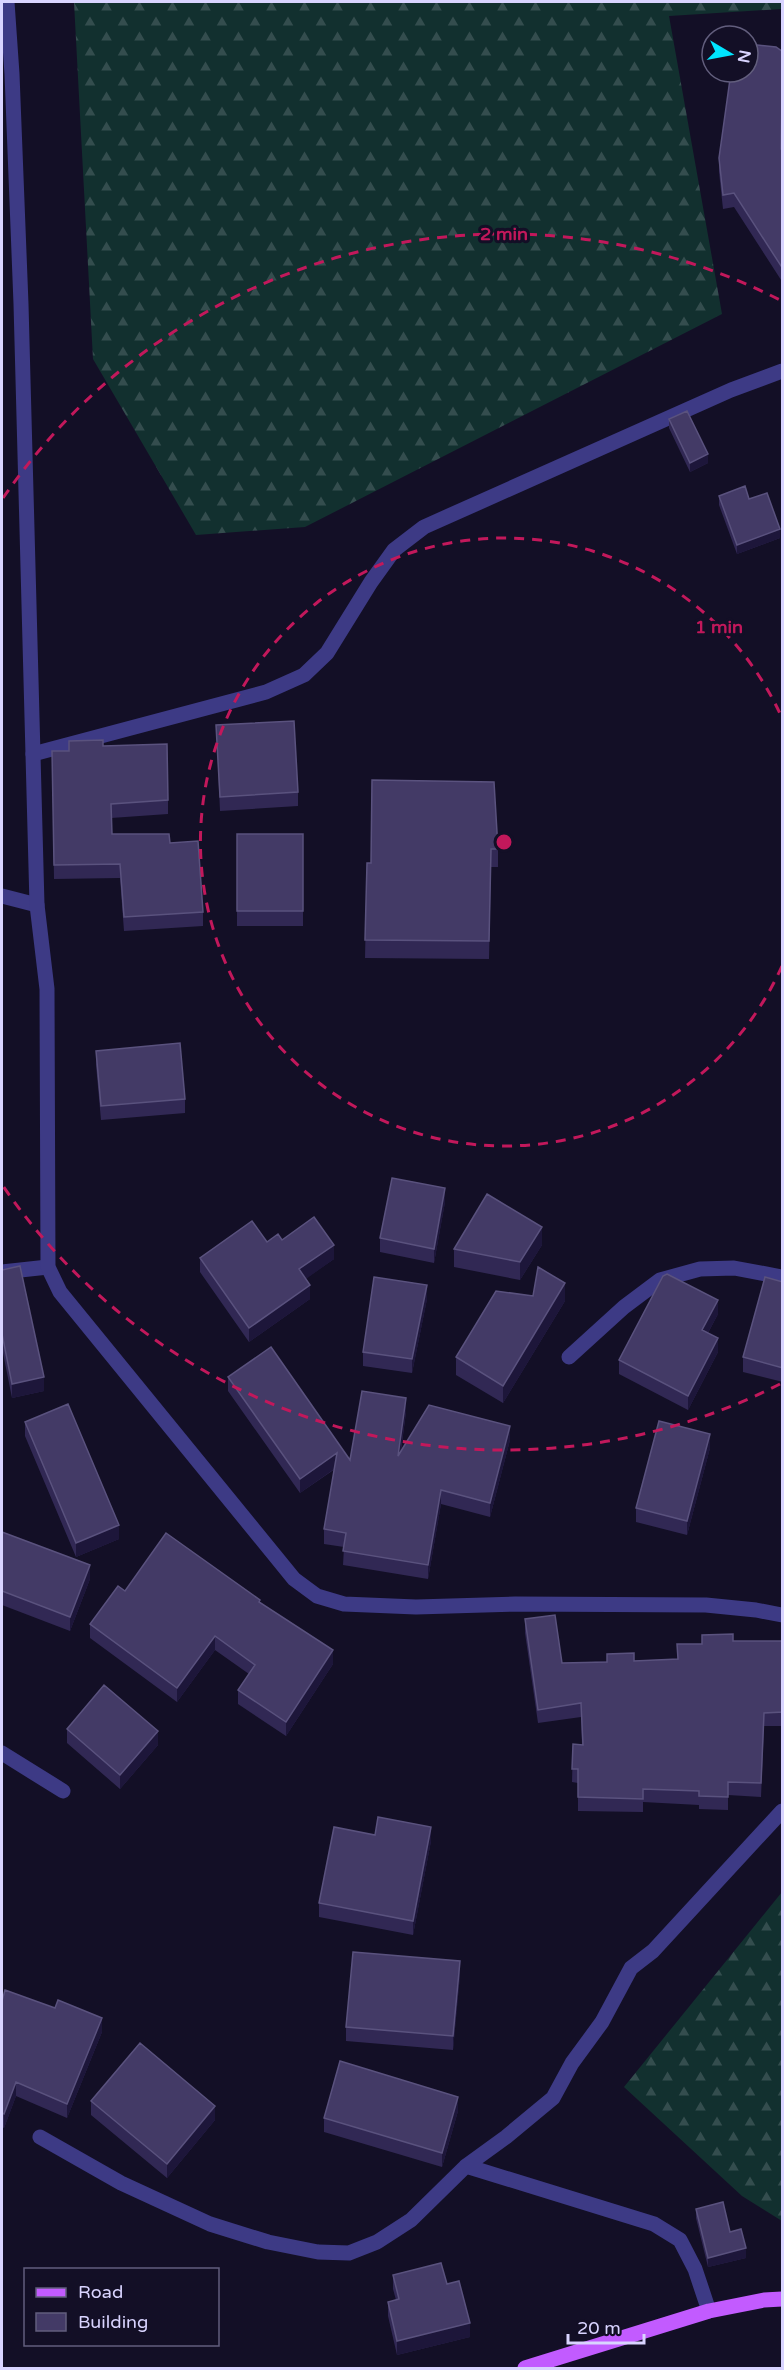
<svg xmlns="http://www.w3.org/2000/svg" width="784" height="2370" font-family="'Varela Round',sans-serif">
<defs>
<pattern id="forest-firs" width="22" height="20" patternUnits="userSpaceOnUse" patternTransform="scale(1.5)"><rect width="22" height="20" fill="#12302f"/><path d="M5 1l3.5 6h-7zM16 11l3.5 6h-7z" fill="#344d4e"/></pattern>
</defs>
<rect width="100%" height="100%" fill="#130f26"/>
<path fill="url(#forest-firs)" d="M74 2H782V9L669 16 722 314 305 527 196 535 93 359Z
M782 1892V2221L742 2196 624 2087Z"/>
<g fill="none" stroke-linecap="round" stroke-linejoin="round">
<path stroke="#3d3a85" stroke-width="15" d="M33 754 266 692 304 675 327 653 371 582 394 550 424 527 731 390 782 371
M2 896 37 905
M2 1272 48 1267
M569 1357 624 1307 660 1280 700 1269 734 1268 782 1277
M2 1753 63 1791
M40 2137 121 2183 210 2224 268 2242 318 2252 349 2253 377 2242 411 2220 466 2166 506 2137 553 2098 572 2063 602 2022 631 1968 653 1951 782 1811
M466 2166 654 2224 680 2240 695 2269 709 2311"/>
<path stroke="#3d3a85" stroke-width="15" d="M7 2 12 74 21 304 37 905 47 989 48 1267 60 1292 294 1579 317 1596 344 1604 416 1607 515 1604 706 1605 756 1610 782 1615"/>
<path stroke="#c25bff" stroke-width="15" d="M525 2368 709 2311 764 2300 782 2299"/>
</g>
<path fill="#312854" d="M781 149 783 152V283L734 207 723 209 719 172V158Z
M669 419 708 463 690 472 669 428Z
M719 496 749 499 780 538 737 554 719 505Z
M216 725 298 792V806L220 811Z
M103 746 168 800V814L111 818 112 834 170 843 203 912V926L124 931 120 878 54 879 52 751H69Z
M372 780 498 849V867H491L489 959 365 958 367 863H371Z
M237 834H303V926H237Z
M96 1051 185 1099V1113L101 1120 96 1065Z
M445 1202 434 1263 380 1252V1238Z
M282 1240 334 1259 305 1279 310 1299 249 1342 200 1272V1258L267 1242Z
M542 1245 520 1280 454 1267V1249Z
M2 1270 44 1391 12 1398 2 1348Z
M783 1282V1382L743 1372V1357Z
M533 1296 565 1301 503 1403 456 1375V1357Z
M427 1299 412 1373 363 1366V1352Z
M718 1314 708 1333 718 1352 688 1410 619 1374V1360Z
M228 1377 350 1460 406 1412 401 1451 510 1440 490 1517 441 1504 428 1579 343 1565 344 1547 324 1544V1529L335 1469 300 1493 228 1391Z
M25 1422 119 1539 76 1557 25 1436Z
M710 1448 687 1535 636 1522V1508Z
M2 1532 90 1579 70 1631 2 1605Z
M125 1591 260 1602 333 1664 286 1736 238 1704V1690L249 1674 215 1650 177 1702 90 1638V1624Z
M525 1619 562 1663 677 1659 702 1644 733 1641H783V1726H764L761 1797 728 1795V1810L699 1809V1805L643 1802V1812L578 1811V1783L572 1782 573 1744 582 1745 581 1717 538 1723 525 1633Z
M67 1729 158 1745 120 1789 67 1743Z
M375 1835 431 1841 413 1935 319 1917V1903Z
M460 1975 453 2050 346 2041V2027Z
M2 2001 102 2032 67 2118 16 2096 4 2128 2 2127Z
M91 2101 215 2120 167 2178 91 2115Z
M458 2111 442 2167 324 2132V2118Z
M696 2209 730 2232 746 2258 708 2267 696 2218Z
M393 2275 470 2337 397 2355 388 2316V2302L396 2300 393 2289Z"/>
<path fill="#1d163a" d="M708 454V463L690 472V463Z
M780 529V538L737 554V545Z
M445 1188V1202L434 1263V1249Z
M542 1227V1245L520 1280V1262Z
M334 1245V1259L299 1284V1269Z
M565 1283V1301L503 1403V1386Z
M310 1285V1299L249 1342V1328Z
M427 1285V1299L412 1373V1359Z
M718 1300V1314L702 1344V1330Z
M718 1338V1352L688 1410V1396Z
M44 1377V1391L12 1398V1384Z
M406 1398V1412L398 1470V1456Z
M510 1426V1440L490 1517V1503Z
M710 1434V1448L687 1535V1521Z
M337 1453V1467L300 1493V1479Z
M441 1490V1504L428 1579V1565Z
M119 1525V1539L76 1557V1543Z
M90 1565V1579L70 1631V1617Z
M215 1636V1650L177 1702V1688Z
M333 1650V1664L286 1736V1722Z
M158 1731V1745L120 1789V1775Z
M431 1827V1841L413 1935V1921Z
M460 1961V1975L453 2050V2036Z
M102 2018V2032L67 2118V2104Z
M16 2082V2096L4 2128V2114Z
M458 2097V2111L442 2167V2153Z
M215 2106V2120L167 2178V2164Z
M746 2248V2258L708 2267V2258Z
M470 2323V2337L397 2355V2341Z"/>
<path fill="#433a66" stroke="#5a527e" stroke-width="1.5" d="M748 44 776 47 783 52 781 149 783 152V269L734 193 723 195 719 158 731 72H748Z
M687 411 708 454 690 463 669 419Z
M745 486 749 499 767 493 780 529 737 545 719 496Z
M294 721 298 792 220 797 216 725Z
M103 740V746L167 744 168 800 111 804 112 834H169L170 843 198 841 203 912 124 917 120 864 54 865 52 751H69V741Z
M372 780 494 782 498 849H491L489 941 365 940 367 863H371Z
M237 834H303V911H237Z
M180 1043 185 1099 101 1106 96 1051Z
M392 1178 445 1188 434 1249 380 1238Z
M487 1194 542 1227 520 1262 454 1249Z
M314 1217 334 1245 299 1269 310 1285 249 1328 200 1258 252 1221 267 1242 278 1234 282 1240Z
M20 1266 44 1377 12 1384 2 1334V1270Z
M538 1267 565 1283 503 1386 456 1357 496 1291 533 1296Z
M667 1274 718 1300 702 1330 718 1338 688 1396 619 1360 663 1276Z
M374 1277 427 1285 412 1359 363 1352Z
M765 1277 783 1282V1368L743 1357Z
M271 1347 350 1460 362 1391 406 1398 398 1456 429 1405 510 1426 490 1503 441 1490 428 1565 343 1551 346 1533 324 1529 337 1453 300 1479 228 1377Z
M68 1404 119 1525 76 1543 25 1422Z
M659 1421 710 1434 687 1521 636 1508Z
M2 1532 90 1565 70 1617 2 1591Z
M166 1533 260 1600 259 1602 333 1650 286 1722 238 1690 255 1665 215 1636 177 1688 90 1624 118 1586 125 1591Z
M555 1615 562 1663 607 1662V1654L634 1653V1661L678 1659 677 1644H702V1635L733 1634V1641H783V1712L764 1713 761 1783 728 1782V1797L699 1796V1791L643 1789V1799L578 1797V1769H572L573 1744 583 1745 581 1703 538 1710 525 1619Z
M104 1685 158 1731 120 1775 67 1729Z
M378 1817 431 1827 413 1921 319 1903 334 1827 375 1835Z
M353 1952 460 1961 453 2036 346 2027Z
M5 1990 55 2008 58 2000 102 2018 67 2104 16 2082 4 2114 2 2113V2001Z
M140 2043 215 2106 167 2164 91 2101Z
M340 2061 458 2097 442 2153 324 2118Z
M723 2202 730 2232 741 2229 746 2248 708 2258 696 2209Z
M441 2263 447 2284 459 2281 470 2323 397 2341 388 2302 399 2299 393 2275Z"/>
<g fill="none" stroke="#c2185b" stroke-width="3" stroke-dasharray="10 8">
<path d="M782 966A304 304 0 1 1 782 718"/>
<path d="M780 1384A608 608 0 0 1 3 1186M3 498A608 608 0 0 1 780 300"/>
</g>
<circle cx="504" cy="842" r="9" fill="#c2185b" stroke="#130f26" stroke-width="3"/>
<g font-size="18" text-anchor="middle" font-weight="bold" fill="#c2185b" stroke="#130f26" stroke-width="6" stroke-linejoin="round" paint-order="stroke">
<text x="504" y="240">2 min</text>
<text x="719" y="633">1 min</text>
</g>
<rect width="784" height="2370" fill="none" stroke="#d9d4ff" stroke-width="6"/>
<rect x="24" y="2268" width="195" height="78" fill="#130f26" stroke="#625e7d" stroke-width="1.5"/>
<rect x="36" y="2288" width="30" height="9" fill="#c25bff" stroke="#625e7d" stroke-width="1.5"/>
<text x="78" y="2298" font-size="18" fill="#d9d4ff">Road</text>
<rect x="36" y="2313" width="30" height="18" fill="#433a66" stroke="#625e7d" stroke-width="1.5"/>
<text x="78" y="2328" font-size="18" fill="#d9d4ff">Building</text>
<g transform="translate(730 54) rotate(100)"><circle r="28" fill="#130f26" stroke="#625e7d" stroke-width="1.5"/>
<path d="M0-4.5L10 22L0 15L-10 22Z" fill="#00e5ff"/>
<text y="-9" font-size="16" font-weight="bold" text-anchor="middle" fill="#d9d4ff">N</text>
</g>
<path d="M568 2334v9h76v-9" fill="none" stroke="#d9d4ff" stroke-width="3"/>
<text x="577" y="2334" font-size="18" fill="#d9d4ff" stroke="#130f26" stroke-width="4.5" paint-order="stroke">20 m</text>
</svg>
